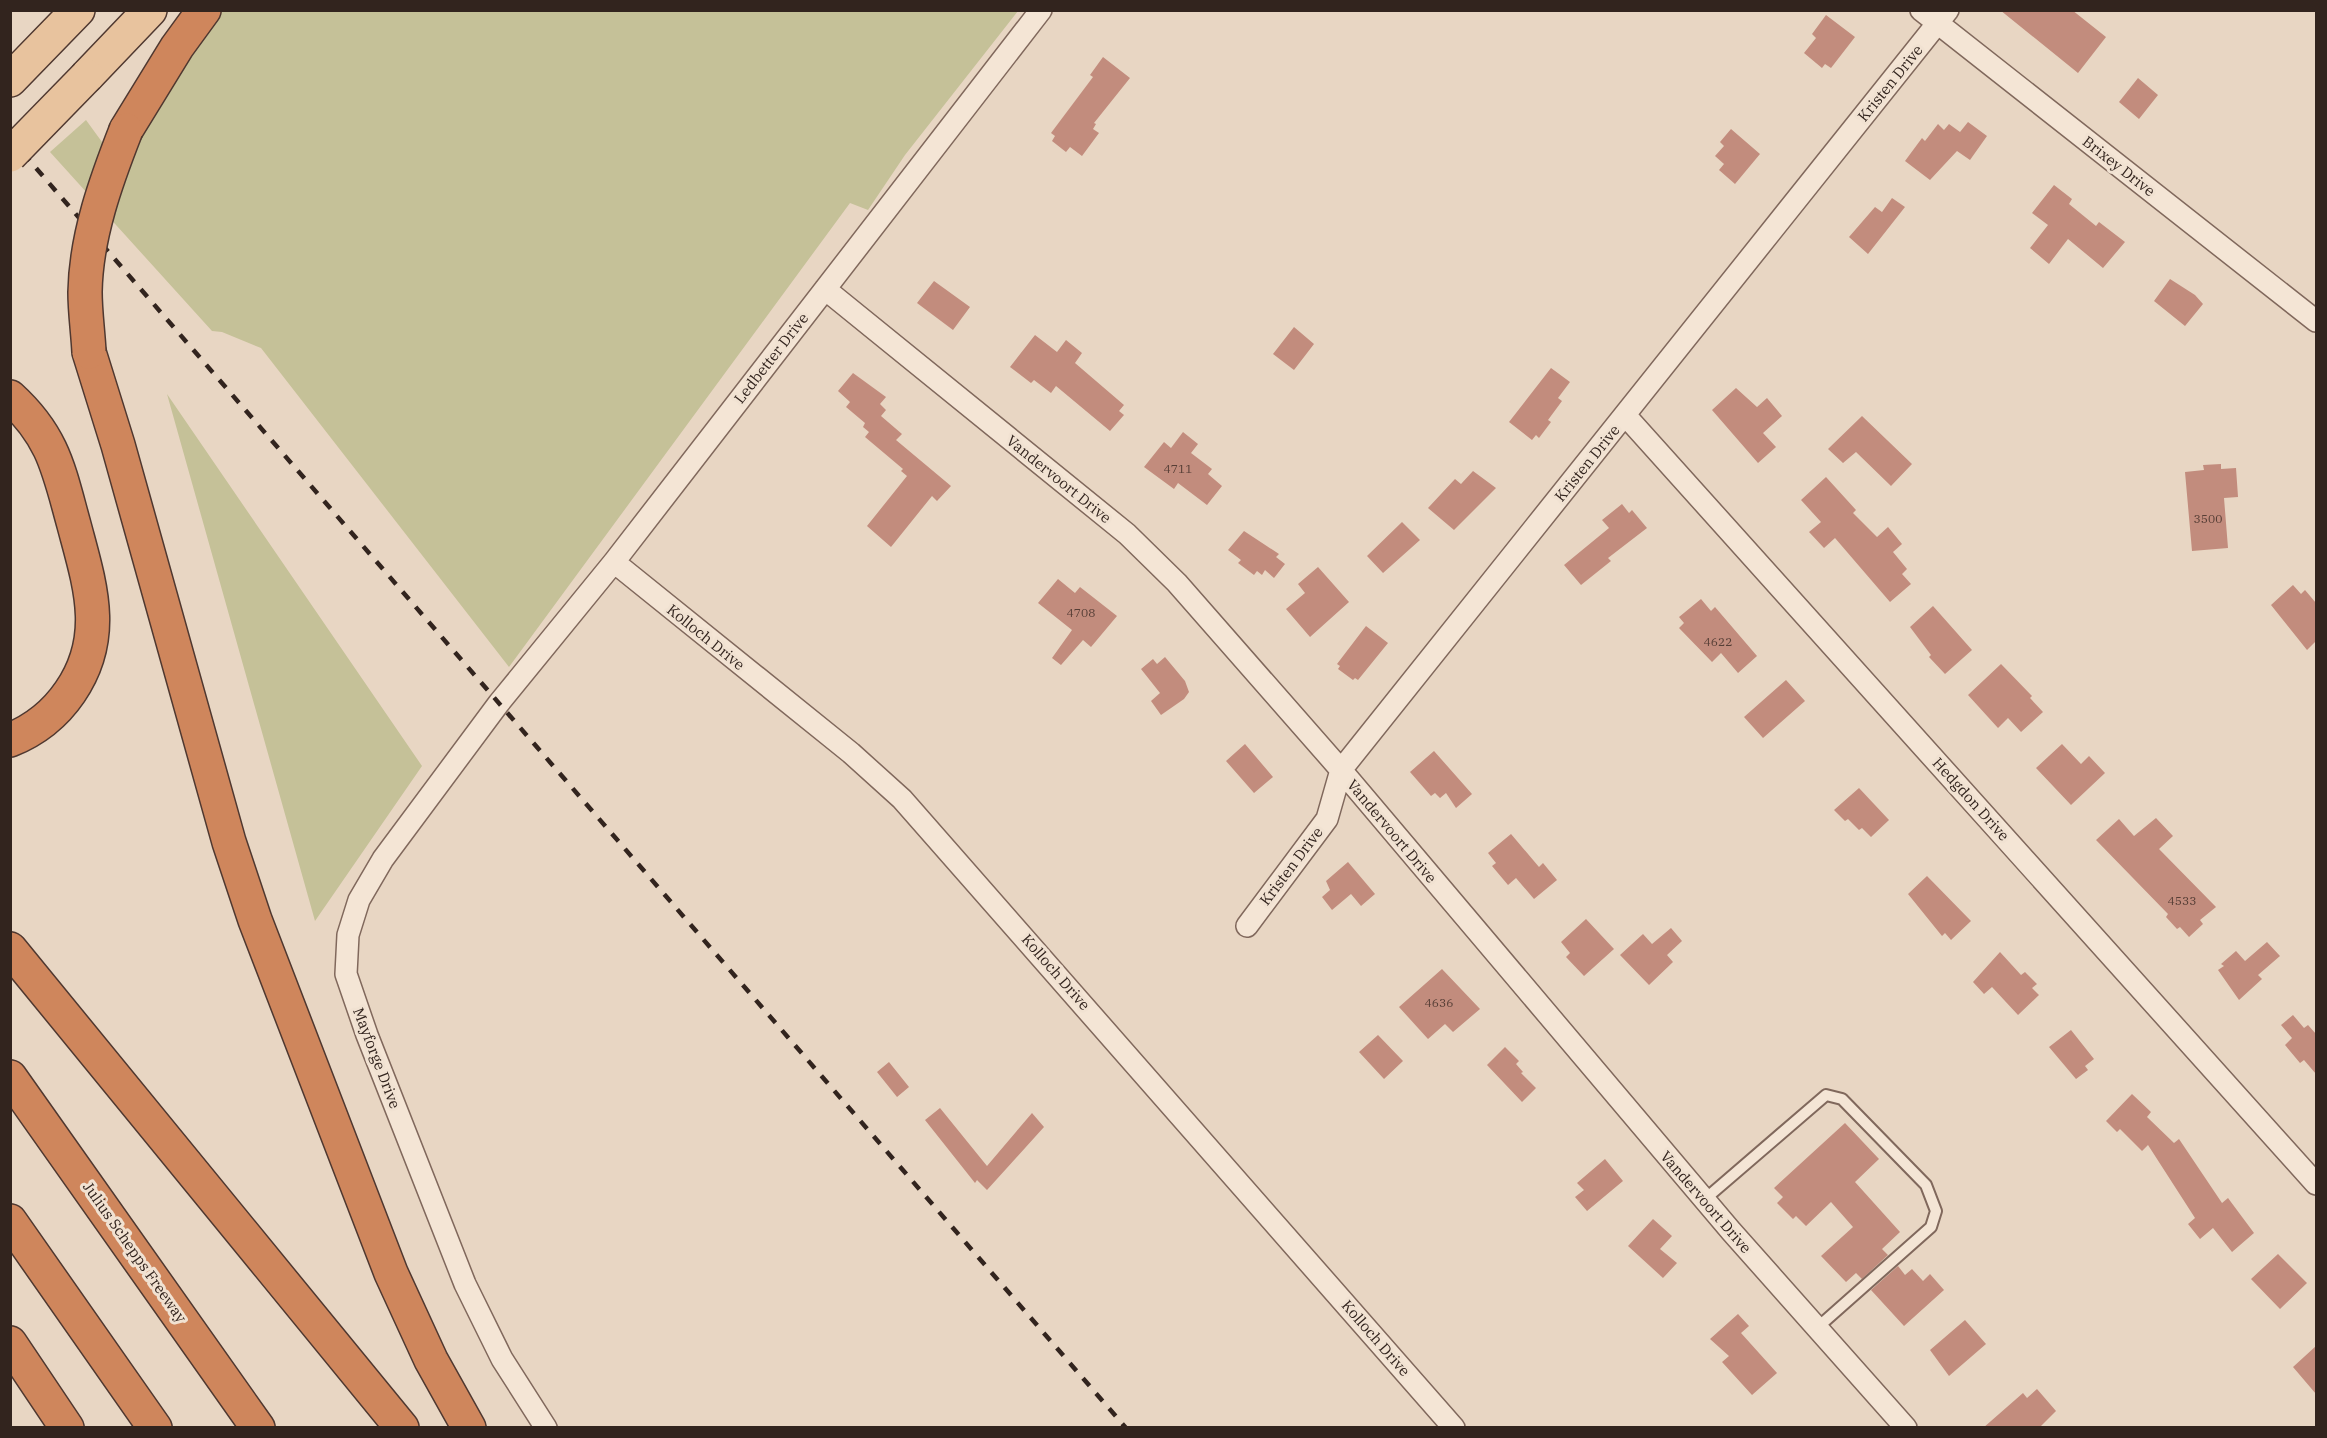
<svg xmlns="http://www.w3.org/2000/svg" width="2327" height="1438" font-family="'IBM Plex Serif',serif">
<rect width="100%" height="100%" fill="#e8d6c3"/>
<path fill="#c5c198" d="M221 11H1018L905 155 868 210 850 203 509 667 261 348 222 332 212 331 50 152 86 120 102 142 120 180C133 128 189 57 221 11Z
M167 394 422 766 315 921Z"/>
<path fill="#c28c7d" d="M2000 10H2072L2106 37 2078 73Z
M1826 15 1855 37 1831 68 1825 64 1822 68 1804 53 1816 38 1812 34Z
M1103 57 1130 78 1094 123 1096 124 1093 129 1099 133 1082 156 1070 147 1066 152 1052 141 1055 136 1051 133 1093 77 1090 75Z
M2138 78 2158 95 2139 119 2119 102Z
M1968 122 1987 136 1970 160 1957 151 1930 180 1905 161 1922 138 1925 141 1938 124 1944 130 1949 124 1960 132Z
M1731 129 1760 154 1735 184 1719 170 1724 164 1715 156 1724 146 1720 142Z
M2054 185 2072 199 2069 204 2096 226 2099 222 2125 242 2103 268 2068 239 2049 264 2030 248 2048 225 2032 213Z
M1892 198 1905 207 1868 254 1849 237 1875 207 1882 212Z
M2170 279 2195 295 2203 304 2185 326 2154 301Z
M934 281 970 307 953 330 917 303Z
M1294 327 1314 344 1294 370 1273 354Z
M1035 335 1057 352 1066 340 1082 353 1075 363 1124 405 1119 411 1124 415 1110 431 1056 386 1051 393 1034 380 1031 383 1010 367Z
M1551 368 1570 382 1558 398 1562 401 1548 420 1551 422 1539 438 1536 435 1532 440 1509 422Z
M853 373 886 397 880 404 886 410 881 416 902 434 896 440 951 486 937 501 932 496 891 547 867 526 907 476 901 471 903 469 865 437 869 432 863 427 865 423 846 407 850 402 838 391Z
M1736 388 1757 407 1767 398 1782 416 1763 433 1776 447 1758 463 1712 410Z
M1862 416 1912 464 1891 486 1856 452 1843 463 1828 449Z
M1183 432 1198 444 1191 453 1212 469 1208 474 1222 486 1207 505 1178 483 1174 489 1144 467 1164 442 1171 448Z
M2221 464V469L2236 468 2238 497 2224 498 2228 548 2192 551 2185 472 2204 470 2203 465Z
M1473 471 1496 488 1454 530 1428 508 1455 479 1461 484Z
M1826 477 1856 510 1853 513 1877 537 1888 527 1902 544 1893 552 1907 569 1902 574 1911 584 1890 602 1835 538 1824 548 1809 532 1821 522 1801 500Z
M1622 504 1629 513 1632 510 1647 528 1608 558 1611 561 1581 585 1564 565 1609 528 1602 520Z
M1402 522 1420 540 1383 573 1367 556Z
M1244 531 1279 554 1276 557 1285 564 1274 578 1265 570 1262 575 1257 571 1254 575 1238 563 1241 560 1228 550Z
M1318 567 1349 602 1310 637 1286 609 1305 593 1298 584Z
M1058 579 1075 593 1080 587 1117 616 1091 647 1083 640 1061 665 1052 658 1072 630 1038 603Z
M2293 585 2301 594 2305 590 2316 603V641L2307 650 2271 605Z
M1701 599 1711 611 1715 607 1757 656 1738 673 1721 653 1712 662 1679 628 1684 623 1679 617Z
M1933 606 1972 650 1945 674 1929 657 1931 655 1910 627Z
M1366 626 1388 643 1358 680 1355 678 1353 680 1338 669 1340 666 1337 664Z
M1165 657 1185 681 1189 692 1184 699 1161 715 1151 701 1160 693 1141 669 1153 659 1157 664Z
M2001 664 2032 696 2030 698 2043 712 2021 732 2008 718 1998 728 1968 695Z
M1786 680 1805 701 1763 738 1744 717Z
M1245 744 1273 777 1254 793 1226 761Z
M2062 744 2081 764 2089 756 2105 773 2071 805 2036 768Z
M1434 751 1472 794 1456 808 1446 793 1440 798 1435 793 1431 796 1410 772Z
M1859 788 1889 820 1871 837 1862 828 1859 830 1848 819 1845 821 1834 810Z
M2156 818 2173 836 2159 849 2216 907 2200 920 2203 924 2189 937 2180 927 2177 929 2166 917 2168 914 2096 840 2119 819 2134 836Z
M1511 834 1539 867 1543 863 1557 880 1534 899 1516 878 1508 885 1492 866 1496 863 1488 853Z
M1348 862 1375 894 1361 906 1351 894 1332 910 1322 897 1330 890 1326 881Z
M1927 876 1971 921 1951 940 1945 933 1942 936 1908 894Z
M1586 919 1614 949 1584 976 1566 957 1570 953 1561 942Z
M1671 928 1682 941 1667 955 1673 962 1649 985 1620 955 1643 934 1652 944Z
M2267 942 2280 956 2258 975 2262 979 2239 1000 2218 970 2224 966 2221 964 2236 951 2245 961Z
M2000 952 2021 975 2025 972 2037 984 2032 988 2039 995 2018 1015 1992 987 1984 994 1973 982Z
M1442 969 1480 1009 1453 1032 1445 1024 1428 1039 1399 1007Z
M2293 1015 2304 1028 2308 1025 2316 1034V1074L2304 1060 2300 1063 2285 1045 2292 1038 2281 1025Z
M2071 1030 2094 1059 2085 1066 2088 1070 2076 1079 2049 1047Z
M1378 1035 1403 1061 1384 1079 1359 1052Z
M1505 1047 1519 1061 1516 1064 1523 1072 1521 1073 1536 1088 1522 1102 1487 1065Z
M889 1062 909 1087 897 1097 877 1072Z
M2132 1094 2151 1112 2147 1117 2174 1143 2179 1139 2222 1203 2228 1198 2254 1233 2232 1252 2213 1228 2200 1239 2188 1224 2195 1218 2148 1145 2142 1151 2120 1129 2117 1132 2106 1121Z
M940 1108 987 1166 1032 1113 1044 1127 987 1190 977 1180 975 1183 925 1120Z
M1845 1123 1879 1159 1855 1182 1900 1232 1882 1249 1888 1255 1862 1279 1856 1273 1846 1282 1821 1256 1853 1227 1831 1202 1806 1226 1796 1216 1793 1219 1777 1203 1783 1197 1774 1188Z
M1605 1159 1623 1181 1587 1211 1575 1197 1584 1190 1577 1183Z
M1653 1219 1672 1236 1660 1249 1677 1263 1663 1278 1628 1246Z
M2278 1254 2307 1283 2280 1309 2251 1279Z
M1898 1266 1905 1275 1912 1269 1923 1281 1930 1274 1944 1290 1904 1326 1871 1290Z
M1738 1314 1749 1326 1741 1333 1777 1373 1752 1395 1722 1362 1729 1356 1710 1339Z
M1965 1320 1986 1344 1949 1376 1930 1350Z
M2316 1346V1394L2293 1367Z
M2037 1389 2056 1411 2039 1428H1983L2023 1393 2027 1398Z"/>
<g fill="none" stroke-linecap="round" stroke-linejoin="round">
<defs>
<path id="service" d="M1704 1200 1826 1095 1842 1099 1926 1185 1936 1211 1931 1227 1817 1328"/>
<path id="minor" d="M1921 10 2316 321
M825 289 1127 534 1177 583 1341 770 1731 1231 1906 1428
M1625 415 2316 1184
M614 562 851 753 902 799 1454 1428
M1247 926 1327 819 1341 770 1948 10
M546 1428 502 1359 465 1284 367 1035 346 974 348 935 359 900 383 859 499 703 614 562 1041 10"/>
<path id="primary" d="M87 76 150 10
M10 80 78 10"/>
<path id="motorway" d="M126 130 177 47 204 10
M89 352 118 445 229 842 255 920 391 1273 431 1360 469 1428
M10 397C54 437 59 471 74 525 90 585 108 637 70 692 55 714 35 730 10 740
M10 949 402 1428
M10 1077 258 1428
M10 1221 155 1428
M10 1343 67 1428"/>
</defs>
<use href="#service" stroke="#80685c" stroke-width="14"/>
<use href="#minor" stroke="#80685c" stroke-width="24"/>
<use href="#primary" stroke="#4f3830" stroke-width="36"/>
<use href="#motorway" stroke="#4f3830" stroke-width="36"/>
<use href="#service" stroke="#f4e5d5" stroke-width="10"/>
<use href="#minor" stroke="#f4e5d5" stroke-width="21"/>
<use href="#primary" stroke="#e8c39e" stroke-width="33"/>
<use href="#motorway" stroke="#cf865c" stroke-width="33"/>
<path stroke="#32241e" stroke-width="4.5" stroke-dasharray="10 10" stroke-linecap="butt" d="M10 138 1126 1428"/>
<defs>
<path id="primary-bridge" d="M10 155 87 76"/>
<path id="motorway-bridge" d="M89 352C88 332 85 312 85 292 86 236 106 181 126 130"/>
</defs>
<use href="#primary-bridge" stroke="#4f3830" stroke-width="36" stroke-linecap="butt"/>
<use href="#motorway-bridge" stroke="#4f3830" stroke-width="36" stroke-linecap="butt"/>
<use href="#primary-bridge" stroke="#e8c39e" stroke-width="33"/>
<use href="#motorway-bridge" stroke="#cf865c" stroke-width="33"/>
</g>
<g text-anchor="middle" dominant-baseline="central" stroke-width="6" stroke-linejoin="round" paint-order="stroke">
<g font-size="12" fill="#563e36">
<text x="1178" y="468">4711</text>
<text x="2208" y="518">3500</text>
<text x="1081" y="612">4708</text>
<text x="1718" y="641">4622</text>
<text x="2182" y="900">4533</text>
<text x="1439" y="1002">4636</text>
</g>
<g font-size="15" fill="#32241e" stroke="#f1e2d2">
<text transform="translate(1890 83) rotate(-51)">Kristen Drive</text>
<text transform="translate(2119 166) rotate(38)">Brixey Drive</text>
<text transform="translate(771 358) rotate(-52)">Ledbetter Drive</text>
<text transform="translate(1587 463) rotate(-51)">Kristen Drive</text>
<text transform="translate(1059 479) rotate(39)">Vandervoort Drive</text>
<text transform="translate(706 637) rotate(39)">Kolloch Drive</text>
<text transform="translate(1971 799) rotate(48)">Hedgdon Drive</text>
<text transform="translate(1392 831) rotate(50)">Vandervoort Drive</text>
<text transform="translate(1291 866) rotate(-53)">Kristen Drive</text>
<text transform="translate(1056 972) rotate(49)">Kolloch Drive</text>
<text transform="translate(377 1058) rotate(69)">Mayforge Drive</text>
<text transform="translate(1706 1202) rotate(49)">Vandervoort Drive</text>
<text transform="translate(135 1252) rotate(55)">Julius Schepps Freeway</text>
<text transform="translate(1376 1338) rotate(49)">Kolloch Drive</text>
</g>
</g>
<rect width="2327" height="1438" fill="none" stroke="#32241e" stroke-width="24"/>
</svg>
